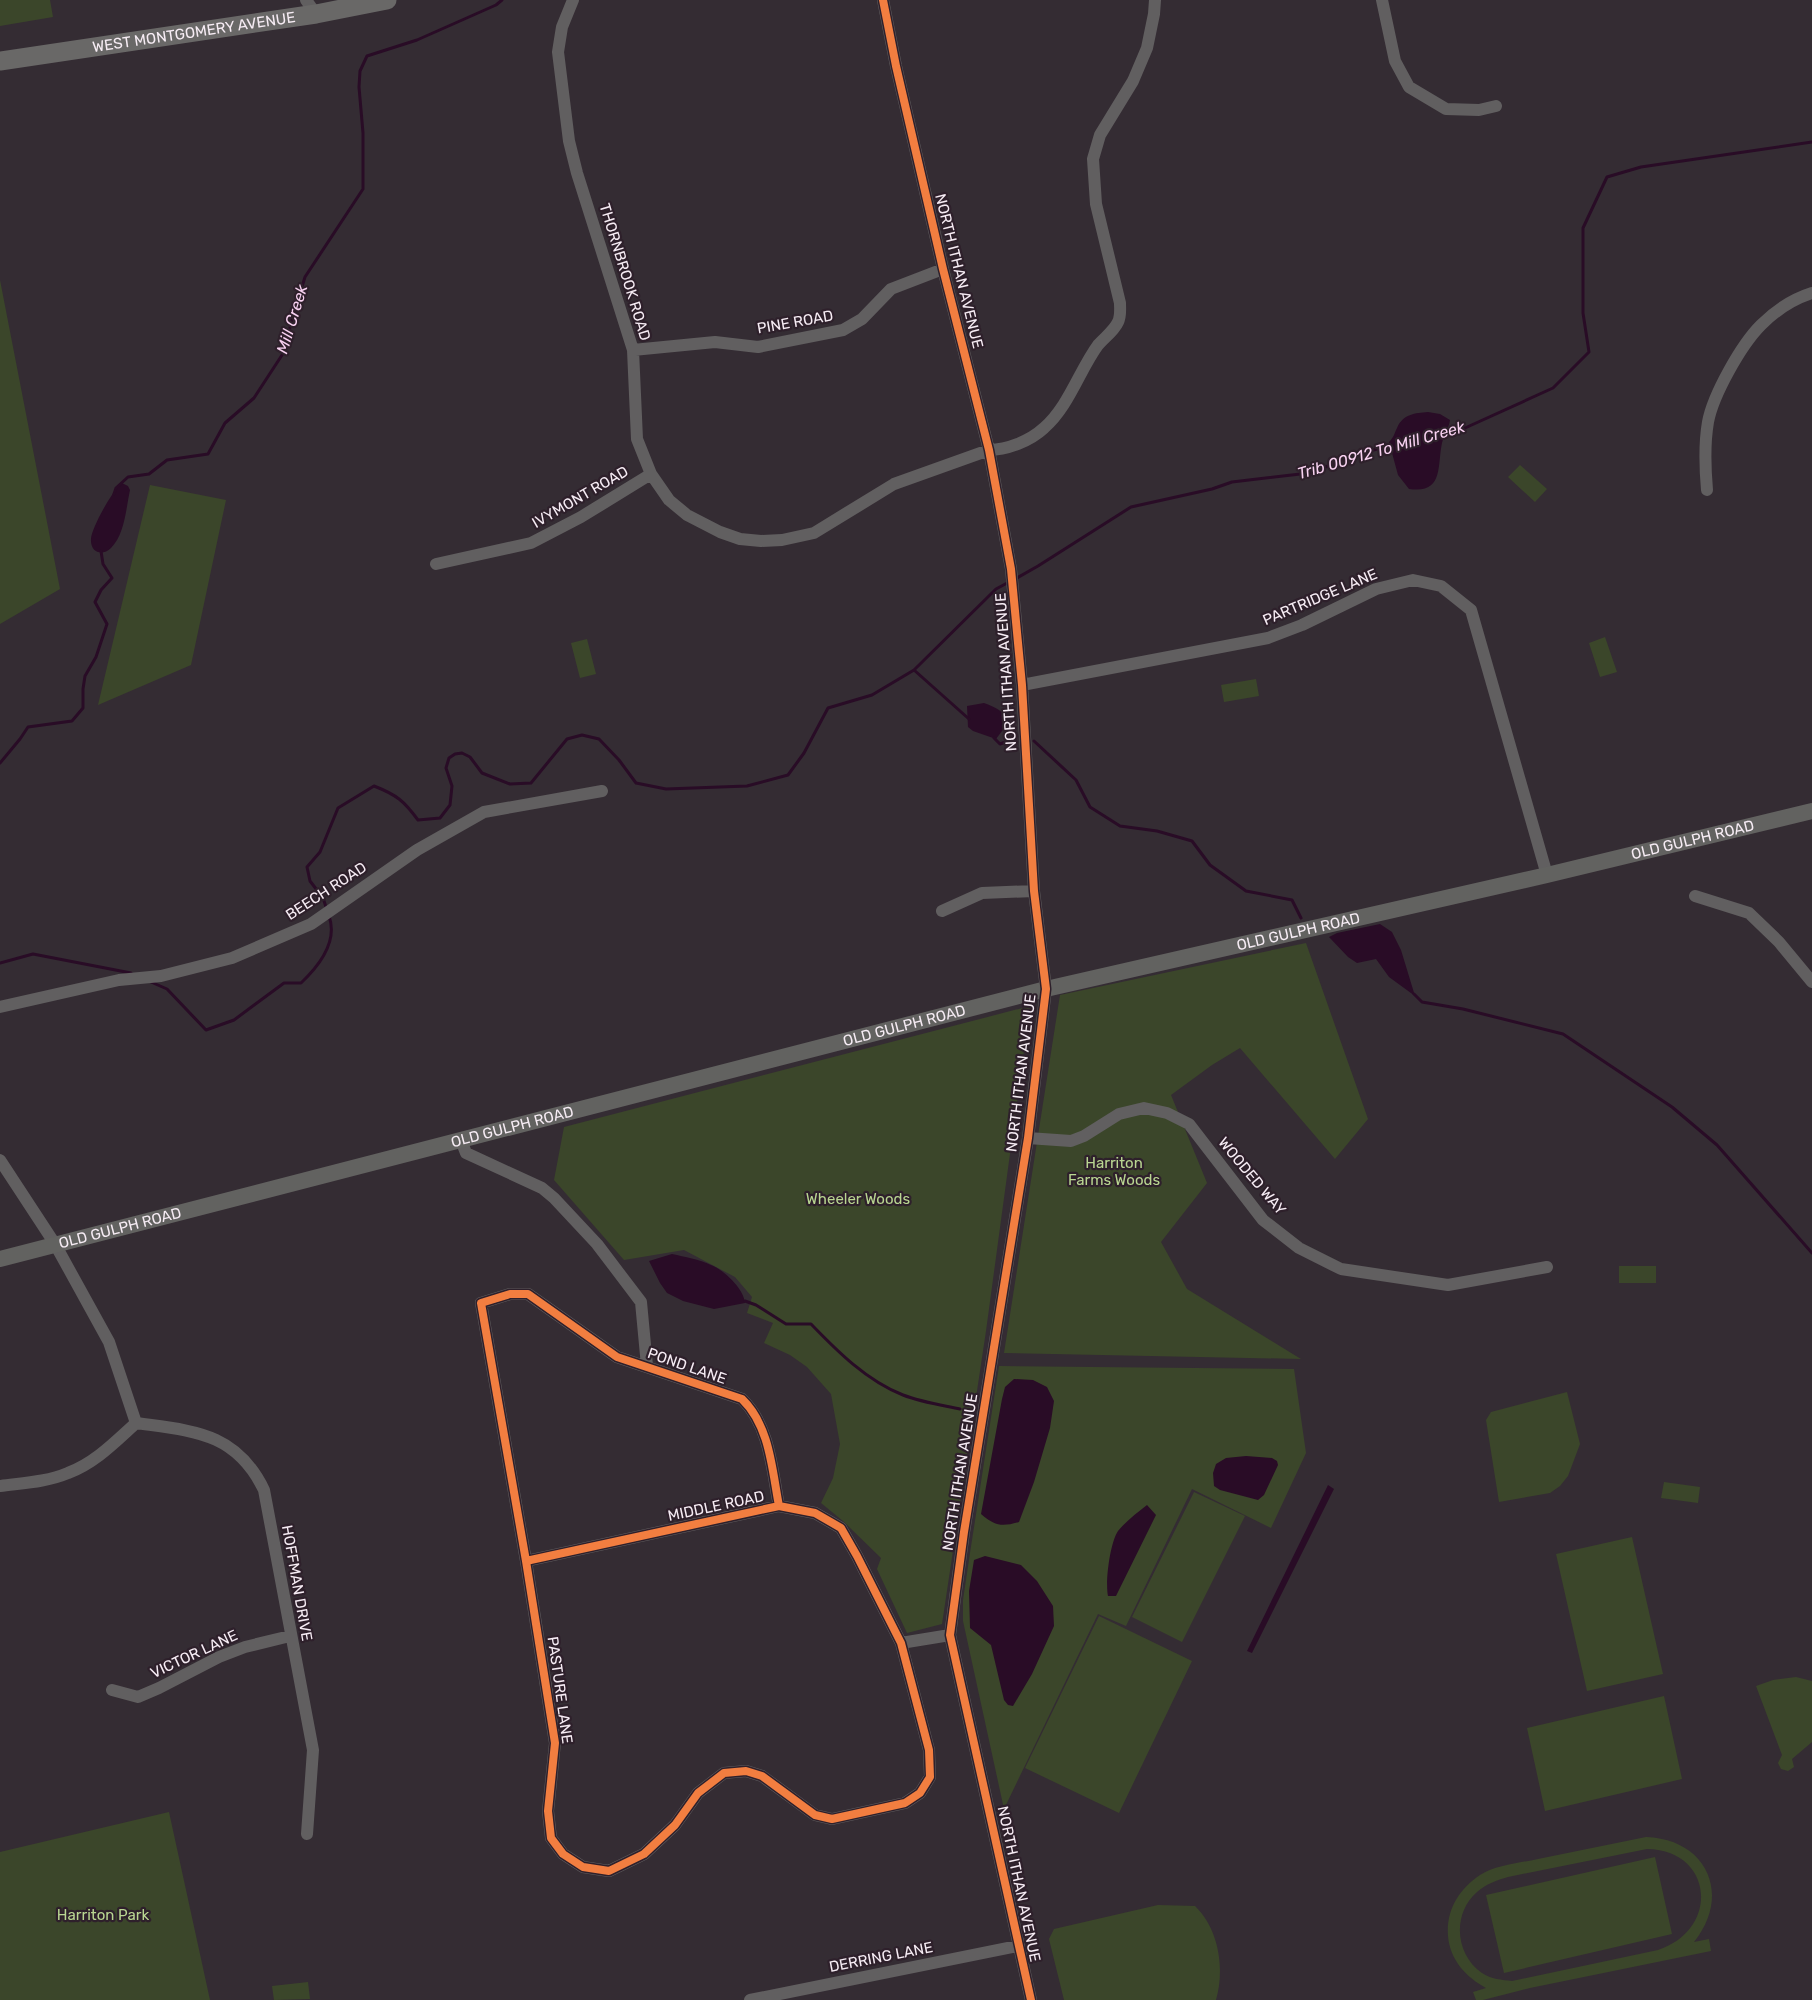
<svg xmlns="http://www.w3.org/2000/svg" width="1812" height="2000" font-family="Rubik,sans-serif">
<rect width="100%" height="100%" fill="#342c33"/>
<path fill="#3b462a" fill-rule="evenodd" d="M0 0H50L53 17 0 26Z
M0 280 60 589 0 624Z
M1520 465 1547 489 1535 502 1508 477Z
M150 485 226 500 191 665 98 705Z
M1605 637 1617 672 1600 677 1589 643Z
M587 639 596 674 580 678 571 643Z
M1256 679 1259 696 1224 702 1221 685Z
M1306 943 1368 1119 1335 1159 1240 1048 1212 1065 1171 1095 1207 1183 1161 1242 1187 1289 1301 1359 1004 1353 1060 995Z
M1030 1006 986 1331 942 1624 907 1633 877 1569 881 1558 843 1521 821 1503 833 1478 840 1444 831 1394 807 1367 790 1355 764 1343 773 1323 747 1313 752 1297 735 1277 684 1250 624 1260 554 1180 564 1127Z
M1619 1266H1656V1283H1619Z
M999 1366 1294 1369 1306 1453 1271 1528 1192 1489 1126 1626 1098 1614 1004 1809 963 1621V1600L970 1553Z
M1567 1392 1580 1444 1568 1476 1560 1486 1550 1493 1499 1502 1486 1420 1491 1412Z
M1664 1482 1700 1487 1698 1503 1661 1498Z
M1194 1492 1245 1516 1182 1642 1132 1617Z
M1632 1537 1663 1674 1587 1691 1556 1554Z
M1099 1616 1192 1661 1119 1813 1025 1768Z
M1796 1677 1812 1681V1742L1792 1759 1794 1767 1788 1771 1781 1769 1778 1763 1782 1755 1756 1686 1773 1680Z
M1664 1696 1682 1779 1545 1811 1527 1728Z
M169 1812 210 2000H0V1852Z
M1646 1837C1707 1839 1732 1895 1694 1942L1709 1939 1711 1951 1530 1988 1483 2000H1476L1473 1992 1486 1988C1466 1977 1450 1960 1448 1936 1446 1910 1459 1889 1480 1875 1496 1865 1520 1863 1538 1859 1574 1852 1610 1844 1646 1837ZM1647 1849C1714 1850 1720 1930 1658 1950L1512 1981C1502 1980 1491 1979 1482 1973 1455 1954 1452 1914 1477 1892 1486 1884 1497 1880 1508 1877Z
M1655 1857 1672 1934 1504 1973 1486 1895Z
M1158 1905 1195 1906C1219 1929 1225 1969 1216 2000H1064L1049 1939 1054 1929Z
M308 1982 310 1999 274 2000 272 1986Z"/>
<path fill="#290c26" d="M1428 412 1440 414 1450 420C1449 428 1444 435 1442 443 1437 466 1444 494 1409 489L1398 475 1389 442C1394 437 1394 434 1397 428 1403 414 1415 413 1428 412Z
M122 483 128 486 130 490C126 508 125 534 111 548 102 557 90 552 91 539 91 529 113 489 122 483Z
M984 703C995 707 1005 711 1008 723L996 739 973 731 968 727 967 706Z
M1380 924 1392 932 1401 950 1415 996 1389 977 1376 959 1357 963 1348 957 1329 937 1337 933Z
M672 1254C685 1257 699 1259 711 1265 724 1270 744 1289 745 1303L714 1309 683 1301 667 1293 660 1283 649 1261Z
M1014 1379 1033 1380 1047 1387 1054 1401 1050 1428 1034 1482 1019 1522C1002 1527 995 1526 981 1514L1002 1399 1005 1387Z
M1246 1456 1272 1458 1277 1461 1278 1465 1264 1495 1258 1500 1220 1490 1214 1486 1213 1473 1216 1464 1226 1458Z
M1328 1485 1334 1489 1252 1653 1247 1651Z
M1147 1505 1156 1515 1116 1596H1108C1105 1582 1110 1543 1118 1531 1126 1521 1137 1513 1147 1505Z
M985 1556 1021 1565 1037 1581 1053 1606 1054 1626 1032 1674 1013 1706 1008 1705 1004 1700 991 1645 970 1628 969 1591 974 1560Z"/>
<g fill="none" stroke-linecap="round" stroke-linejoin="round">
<path stroke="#290c26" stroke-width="3" d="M1444 431 1465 428 1553 388 1589 352 1583 313V228L1607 177 1641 167 1812 142
M114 494 116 488 128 477 149 474 167 460 208 454 225 423 254 398 284 352 291 323 305 277 363 189V133L359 87 360 71 367 56 417 40 496 5 502 0
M1015 579 1038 566 1131 507 1212 489 1232 482 1309 473 1366 452 1392 445
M914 670 969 719
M994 738 1000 744 1014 739
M1034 741 1076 780 1090 807 1120 826 1157 831 1192 841 1210 865 1246 891 1292 900 1301 918
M0 763 20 739 28 727 72 721 83 708V689L85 676 96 657 107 624 95 602 101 590 112 578 103 564 101 551
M327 910 323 898 310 881 307 867 320 852 338 808 374 786C397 795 404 801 418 820L440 818 450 805 452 786 446 768 449 758 455 754 462 753 470 757 482 773 510 784 531 783 567 739 582 735 599 739 619 760 636 783 666 789 747 786 788 775 804 753 828 708 872 695 914 670 996 589 1009 582
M0 963 33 954 131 973
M151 982 167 989 206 1030 234 1020 284 983H301C319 966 338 941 329 916
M1414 994 1422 1002 1463 1009 1563 1034 1672 1107 1717 1145 1812 1253
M745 1301 756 1305 786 1324H811C837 1351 867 1381 903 1395 921 1402 941 1405 960 1409"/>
<path stroke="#615f60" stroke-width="12" d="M306 0 316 14
M573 0 562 27 558 52 569 141 577 173 633 350 637 439 651 474 669 500 687 515 720 532 740 539 761 541 782 540 814 533 894 484 989 450C1007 450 1030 441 1044 428 1069 406 1079 371 1098 345 1104 338 1114 331 1118 322 1121 316 1120 310 1120 303L1096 204 1093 159 1100 135 1133 81 1147 48 1154 14 1155 0
M883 0 896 66 943 269 989 450 1011 569 1022 685 1034 891 1046 989 1028 1138 964 1532 950 1635 1031 2000
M1382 0 1395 61 1409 87 1446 109 1479 110 1496 106
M633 350 715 342 758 347 843 330 862 319 891 289 943 269
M1707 490C1705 467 1704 445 1708 422 1713 395 1741 345 1761 325 1775 311 1793 299 1812 293
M436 564 531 543 581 517 651 474
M1022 685 1268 638 1302 625 1376 589 1413 580 1441 586 1471 610 1547 875
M1695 896 1749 913 1779 942 1812 982
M942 911 982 893 1034 891
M0 1007 119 980 161 976 232 958 311 924 417 850 484 812 602 791
M1028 1138 1071 1141 1084 1136 1119 1114 1144 1108 1167 1113 1189 1124 1263 1220 1299 1248 1341 1269 1448 1285 1547 1267
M461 1140 466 1153 542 1188 554 1198 597 1244 641 1302 647 1366
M0 1160 55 1244 109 1342 136 1423
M136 1423C193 1431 236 1432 264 1490L313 1750 307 1834
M0 1486C22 1483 47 1482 68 1473 95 1463 115 1442 136 1423
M526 1561 779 1506 815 1513 841 1528 857 1556 901 1643 929 1750 930 1777 920 1793 905 1803 832 1819 815 1815 762 1776 746 1771 724 1773 698 1793 675 1825 644 1854 609 1871 583 1867 563 1854 551 1838 548 1811 555 1743 526 1561 481 1303 510 1294H528L617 1357 742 1399C770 1426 772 1470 779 1506
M901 1643 950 1635
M112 1690 138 1697 159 1688 219 1657 245 1647 290 1636
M750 2000 1018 1946"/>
<path stroke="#626260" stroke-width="16" id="s1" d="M0 1259 1046 989 1547 875 1812 811"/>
<path stroke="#696867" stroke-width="19" id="s2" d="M0 61 316 14 387 0"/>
<defs>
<path id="cycleway" d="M883 0 896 66 943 269 989 450 1011 569 1022 685 1034 891 1046 989 1028 1138 964 1532 950 1635 1031 2000
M526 1561 779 1506 815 1513 841 1528 857 1556 901 1643 929 1750 930 1777 920 1793 905 1803 832 1819 815 1815 762 1776 746 1771 724 1773 698 1793 675 1825 644 1854 609 1871 583 1867 563 1854 551 1838 548 1811 555 1743 526 1561 481 1303 510 1294H528L617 1357 742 1399C770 1426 772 1470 779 1506"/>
</defs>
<use href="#cycleway" stroke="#2e202b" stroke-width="11"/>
<use href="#cycleway" stroke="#f27e40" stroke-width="8"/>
</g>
<g text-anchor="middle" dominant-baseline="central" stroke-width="4.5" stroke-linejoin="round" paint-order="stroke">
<g font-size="15" fill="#f6ecf4" stroke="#2e202b">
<text stroke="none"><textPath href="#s2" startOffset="196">WEST MONTGOMERY AVENUE</textPath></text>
<text transform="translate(959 271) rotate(76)">NORTH ITHAN AVENUE</text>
<text transform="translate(625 272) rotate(73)">THORNBROOK ROAD</text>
<text transform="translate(795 322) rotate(-10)">PINE ROAD</text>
<text transform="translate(580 497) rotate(-30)">IVYMONT ROAD</text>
<text transform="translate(1320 597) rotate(-23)">PARTRIDGE LANE</text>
<text transform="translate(1006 672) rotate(-94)">NORTH ITHAN AVENUE</text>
<text stroke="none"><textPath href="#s1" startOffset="1744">OLD GULPH ROAD</textPath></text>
<text transform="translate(326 891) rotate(-33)">BEECH ROAD</text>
<text stroke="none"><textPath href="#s1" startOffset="1339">OLD GULPH ROAD</textPath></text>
<text stroke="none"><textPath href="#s1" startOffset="934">OLD GULPH ROAD</textPath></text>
<text transform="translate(1021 1073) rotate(-83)">NORTH ITHAN AVENUE</text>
<text stroke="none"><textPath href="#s1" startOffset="529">OLD GULPH ROAD</textPath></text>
<text transform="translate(1252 1176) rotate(50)">WOODED WAY</text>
<text stroke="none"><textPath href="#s1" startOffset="124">OLD GULPH ROAD</textPath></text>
<text transform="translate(687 1366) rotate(19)">POND LANE</text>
<text transform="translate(960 1472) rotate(-81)">NORTH ITHAN AVENUE</text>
<text transform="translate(716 1506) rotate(-12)">MIDDLE ROAD</text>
<text transform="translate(297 1583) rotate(80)">HOFFMAN DRIVE</text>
<text transform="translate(194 1654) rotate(-25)">VICTOR LANE</text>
<text transform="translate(560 1690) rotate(82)">PASTURE LANE</text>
<text transform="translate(1019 1884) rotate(78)">NORTH ITHAN AVENUE</text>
<text transform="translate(881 1957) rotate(-11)">DERRING LANE</text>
</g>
<g font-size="15" fill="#b9d691" stroke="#2e202b">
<text x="1114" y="1163">Harriton<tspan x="1114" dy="17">Farms Woods</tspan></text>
<text x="858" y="1199">Wheeler Woods</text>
<text x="103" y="1915">Harriton Park</text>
</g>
<g font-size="16" font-style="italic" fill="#f8d2f1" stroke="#2e202b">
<text transform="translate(292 319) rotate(-73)">Mill Creek</text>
<text transform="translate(1381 450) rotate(-16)">Trib 00912 To Mill Creek</text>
</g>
</g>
</svg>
